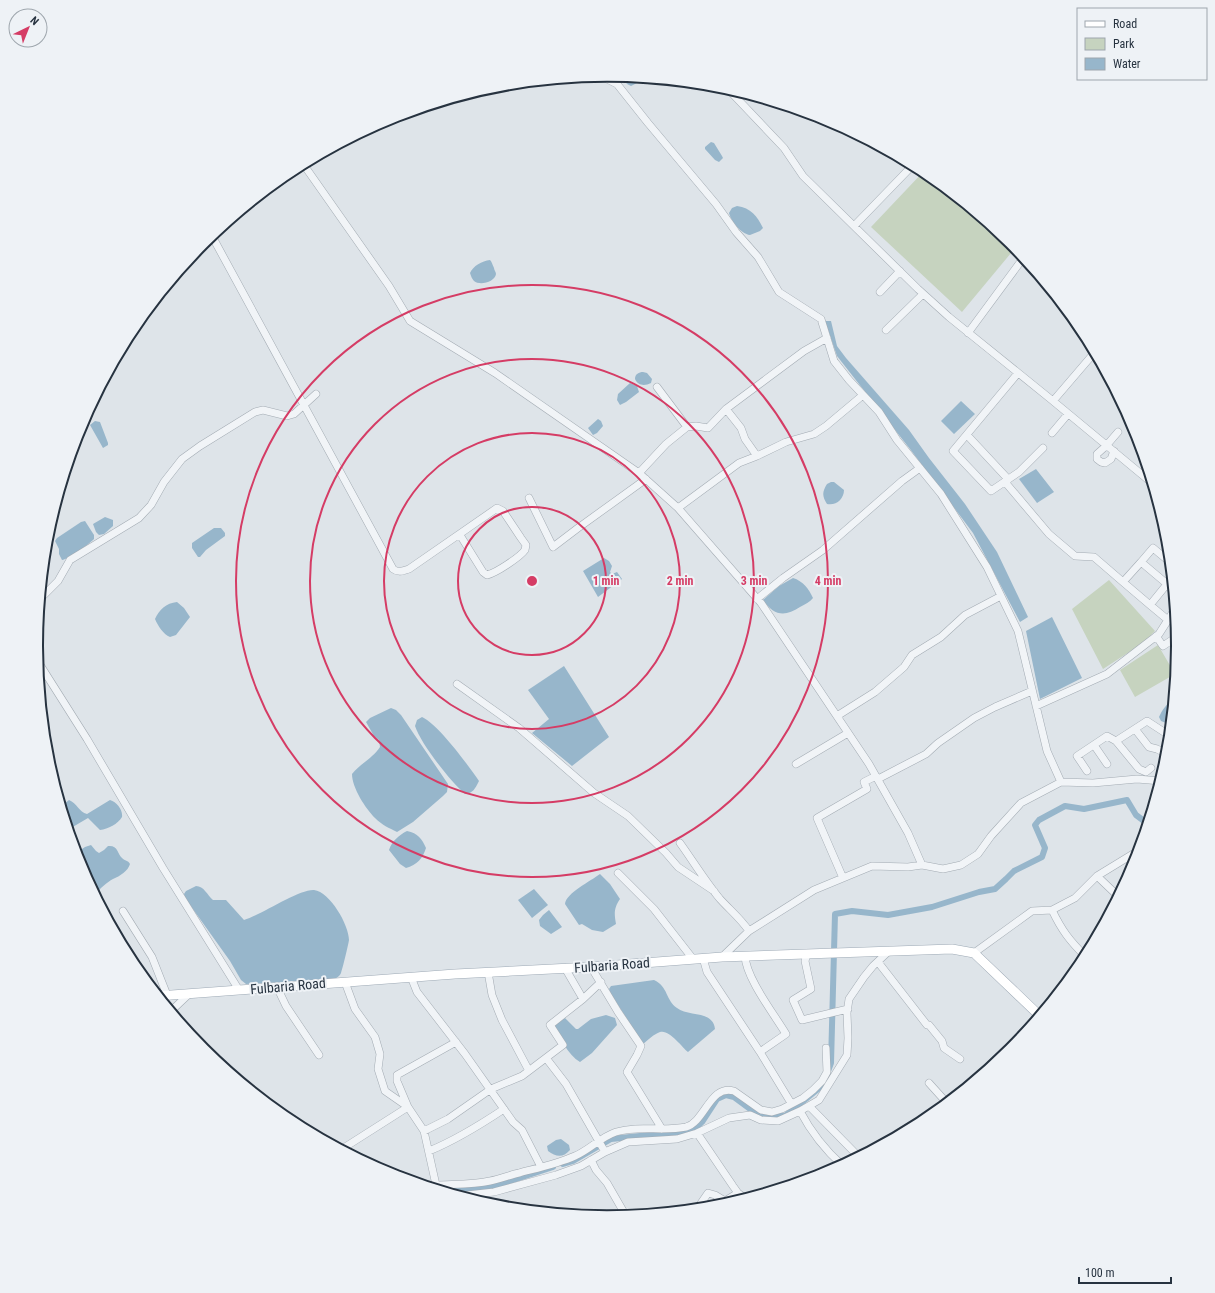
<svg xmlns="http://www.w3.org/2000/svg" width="1215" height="1293" font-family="'Roboto Condensed',sans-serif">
<rect width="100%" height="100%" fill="#dee4e9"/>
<path fill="#c6d3bf" d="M924 171 1012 243 1016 247 962 312 871 227Z
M1109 580 1155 631 1143 643 1103 669 1072 609Z
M1158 645 1175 674 1135 697 1120 670Z"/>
<path fill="#97b6cb" d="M621 76 645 79 631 86 627 84Z
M711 142 714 143 722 156 723 158 719 162 715 160 705 149V147Z
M737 206C751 208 757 216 763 228L760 231 750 235C741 234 731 221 729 213L732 208Z
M490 260C492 262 492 264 494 268 494 270 496 272 496 274 495 282 480 286 474 281 472 279 471 276 470 273 473 266 482 261 490 260Z
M825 321H831L837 346 846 358 909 430 929 458 965 504 997 552 1028 617 1020 622 973 533 910 449 837 356Z
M643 372 647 373 652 379 651 383C645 386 638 386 635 379 635 374 639 372 643 372Z
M630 383 637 386 639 392 626 402 620 405 617 400 618 394Z
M961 401 975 414 954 434 941 421Z
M598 419 601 421 603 426 597 433 593 435 588 428Z
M95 421 100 422 108 443V445L103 448 90 425Z
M1036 469 1054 492 1037 503 1019 479Z
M831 482H834L844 490C844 499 836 506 827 504 822 496 822 492 827 484Z
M105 517 113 520V526L104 534 99 535 96 532 93 524Z
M85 521 94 535V539C88 545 69 559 62 560L59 554V549L55 541 57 538 81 522Z
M214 528H221L225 533V536L206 550 200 557H198L192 548V543Z
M604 558 609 561 612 566 610 572 612 574 617 572 622 579 598 597 583 571Z
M793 578C803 581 809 589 813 598 810 602 805 604 800 607 785 617 774 616 763 600L779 586Z
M177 602 184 608 190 617 176 635 170 637C163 634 158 626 155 619 159 610 166 603 177 602Z
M1052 617 1082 678 1040 699 1026 631Z
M564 666 609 737 572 766 532 733 549 719 528 690Z
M1174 699 1171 724V725L1161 721 1159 717C1162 710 1167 703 1174 699Z
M391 708 396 710 401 715 448 784 447 792 443 796 413 822 397 832C389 828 382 825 375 818 366 809 352 788 352 774 360 764 374 757 380 747L379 740 374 736 366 722 370 718Z
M422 717C438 724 468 765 479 781 475 789 473 793 465 794 450 781 421 744 415 726L417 720Z
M69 800C77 803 79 812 87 814L110 800C117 802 123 810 122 817 118 824 108 829 100 830L88 818 71 828C65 821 64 814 64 804Z
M407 831C418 833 422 839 426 848 423 858 417 865 406 868L400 864 389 850C392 841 399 835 407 831Z
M91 845 96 851 99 853 104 850 108 846C118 845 117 853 122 858 125 861 128 860 130 864 128 871 120 876 113 879 107 882 100 889 95 894L79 865 76 853 85 847Z
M600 874 610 884 620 899C614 908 614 913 616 924L603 932 592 930 582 924 579 925 565 904C566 893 591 881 600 874Z
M196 886C204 886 207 895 213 900H226L244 920C261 915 299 889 314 890 330 892 349 925 349 940 348 946 343 967 341 973 340 976 337 977 335 979L246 984 241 980 230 961 185 898 184 894 186 891Z
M534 889 548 905 532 918 518 900Z
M549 910 562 927 551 934 540 926 539 920 543 915Z
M654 980C668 986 666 1001 677 1008 688 1017 713 1010 715 1029L688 1052C682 1047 669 1029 660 1032 654 1034 648 1040 643 1044L611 994 609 989 611 986Z
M606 1015 615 1018 617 1025 592 1053 580 1062C568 1055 560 1037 552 1025L565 1018 576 1029H578L591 1019Z
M561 1139 569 1145 570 1150C563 1158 556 1157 548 1151L547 1146 556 1140Z
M716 1200H718L724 1204V1205L709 1208Z"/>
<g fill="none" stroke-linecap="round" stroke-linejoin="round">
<path stroke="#97b6cb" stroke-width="6" d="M563 1164 573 1161 611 1139 688 1131 695 1129 702 1122 717 1099 726 1095 734 1097 757 1114 785 1116 823 1085 831 1063 835 914 852 911 888 915 932 907 979 892 995 889 1006 879 1014 871 1042 857 1045 848 1035 825 1039 820 1065 806 1084 809 1127 800 1136 815 1148 824
M445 1191 491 1187 553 1167"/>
<defs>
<path id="minor" d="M601 76 617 84 648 123 716 204 736 232 758 257 779 292 821 319 834 361 849 380 879 412 897 440 941 494 987 567 1018 631 1047 751 1061 782 1093 783 1137 779 1161 781
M728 89 784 148 803 176 918 289 949 317 1053 401 1095 352
M302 165 306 168 389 286 410 321 495 373 639 473 678 508 761 603 869 764 908 833 922 865
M854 226 913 165
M212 236 393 569C398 573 403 571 409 569L497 508 503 511 521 538 526 545 525 550C520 557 496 573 487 575L483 572 460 535
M880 292 900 271
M886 330 923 294
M968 333 1024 257
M1018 373 953 451 991 491 1019 472 1043 448
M657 387 687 427
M1053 401 1152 483
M1052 433 1068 414
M967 435 1008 479
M1114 451 1111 459 1105 463 1101 462 1097 459V454L1106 446 1118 432
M757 456 786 442 814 434 826 426 863 395
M639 473 666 444 687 427 696 426 708 428 726 409
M1005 482 1049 534 1075 556 1094 557 1123 582
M529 498 553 547 578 528 646 479
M678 508 739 463 757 456 745 439 741 428 726 409 804 351 827 338
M1141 562 1123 582 1150 605 1172 578
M1171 563 1153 548 1141 562 1173 589
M41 598 58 581 70 560 139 518 151 505 164 482 182 459 200 446 255 412 263 410 287 416 294 414 316 394
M757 599 783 578 823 550 902 481 920 468
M1150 605 1168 620
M1172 615 1177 623
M1156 636 1163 646 1178 636
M37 660 87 739 163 868 239 990
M457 684 519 728 594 793 628 816 666 853 678 867 714 891
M1036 706 1107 674 1159 634 1175 609
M837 716 875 692 904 667 912 655 941 637 965 615 1001 596
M1135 729 1149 747 1157 749 1165 753
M1116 741 1139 769 1146 772 1151 768
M1094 745 1107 764
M796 764 848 733
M1087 771 1077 756 1107 736 1116 741 1147 721 1170 736
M878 779 926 754 938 743 974 718 995 707 1032 691
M680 843C693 861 705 881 720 899 730 910 741 919 749 931
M618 873 654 909 693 959
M1097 876 1119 897
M843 878 817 818 867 789 864 782 876 776
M1052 910C1062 931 1070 941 1086 957
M123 911 152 957 167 995
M974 953 1032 911 1052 910 1075 898 1097 876 1133 854 1139 853
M807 954 805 961 811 989 793 1000 802 1020 848 1009
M745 956C746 978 774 1014 786 1034L760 1052
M722 957 749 931 814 890 872 866 908 867 922 865 943 869 961 865 978 854 991 836 1021 803 1061 782
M703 958 707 972 760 1052 791 1103
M878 962 927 1025H929L942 1041 944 1048 960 1059
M591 967 618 1012 641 1046 637 1055 627 1072 662 1129
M565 968 583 999 601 982
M488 972 492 995 502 1020 528 1069
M411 977 417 992 465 1054 513 1122 522 1130 541 1167
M277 987 286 1006 319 1055
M171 1011 189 994
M1039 1015 1051 1003
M546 1058 566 1084 605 1152
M929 1083 947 1103
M809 1106 859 1157
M800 1111C811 1132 825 1150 843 1166
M424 1131 448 1119 491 1089 522 1076 563 1045 550 1025 583 999
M342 1149 408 1107 385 1091 378 1069 380 1054 375 1037 355 1009 345 982
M429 1151C456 1140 480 1125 504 1109
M591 1160 596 1170 607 1183 626 1216
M436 1185C454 1184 473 1185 490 1181 500 1179 510 1175 519 1173 538 1168 557 1164 575 1156 589 1150 601 1137 616 1132 639 1125 663 1132 686 1127 705 1122 710 1084 734 1091L761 1110 772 1112 782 1109 803 1098 813 1090 822 1081 827 1072 826 1048
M431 1187 436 1185 424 1131 408 1107 397 1081V1075L456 1042
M458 1196 494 1192 556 1175 581 1166 605 1152 628 1142 677 1139 697 1133
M746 1199 738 1193 733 1186 697 1133 729 1118 750 1115 761 1120 778 1121 800 1111 819 1100 847 1055 848 1038 847 1013 849 999 864 977 873 966 889 951
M697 1209 708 1193 715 1195 725 1201 738 1193"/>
<path id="major" d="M158 996 455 974 591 967 722 957 952 949 974 953 1040 1016"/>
</defs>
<use href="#minor" stroke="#a3abb3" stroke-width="8"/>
<use href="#major" stroke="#9da9b5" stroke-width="10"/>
<use href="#minor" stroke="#f1f4f7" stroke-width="7"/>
<use href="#major" stroke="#fff" stroke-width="9"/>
</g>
<g fill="none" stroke="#d53c65" stroke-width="2">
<circle cx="532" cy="581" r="74"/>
<circle cx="532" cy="581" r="148"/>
<circle cx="532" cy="581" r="222"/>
<circle cx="532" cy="581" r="296"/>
</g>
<g text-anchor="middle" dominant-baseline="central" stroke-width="4" stroke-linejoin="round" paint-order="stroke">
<g font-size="14" fill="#273340" stroke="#eef2f6">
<text transform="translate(612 965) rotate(-4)">Fulbaria Road</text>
<text transform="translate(288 986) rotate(-5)">Fulbaria Road</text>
</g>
</g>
<path d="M0 0H1215V1293H0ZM43 646a564 564 0 1 1 1128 0a564 564 0 1 1-1128 0Z" fill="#eef2f6" fill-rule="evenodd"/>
<path fill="none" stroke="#273340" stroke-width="2" d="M43 646a564 564 0 1 1 1128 0a564 564 0 1 1-1128 0Z"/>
<circle cx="532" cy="581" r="6" fill="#d53c65" stroke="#eef2f6" stroke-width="2"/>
<g font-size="12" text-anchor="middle" font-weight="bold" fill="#d53c65" stroke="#eef2f6" stroke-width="4" stroke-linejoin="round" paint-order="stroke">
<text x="606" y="585">1 min</text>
<text x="680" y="585">2 min</text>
<text x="754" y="585">3 min</text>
<text x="828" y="585">4 min</text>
</g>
<rect x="1077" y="8" width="130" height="72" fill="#eef2f6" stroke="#9ea6ad"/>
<rect x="1085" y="21" width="20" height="6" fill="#ffffff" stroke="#9ea6ad"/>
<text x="1113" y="28" font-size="12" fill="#273340">Road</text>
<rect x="1085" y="38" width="20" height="12" fill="#c6d3bf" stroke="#9ea6ad"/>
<text x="1113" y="48" font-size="12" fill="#273340">Park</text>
<rect x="1085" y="58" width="20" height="12" fill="#97b6cb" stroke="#9ea6ad"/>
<text x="1113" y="68" font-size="12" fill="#273340">Water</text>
<g transform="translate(28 28) rotate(43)"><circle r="19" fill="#eef2f6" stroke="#9ea6ad"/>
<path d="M0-3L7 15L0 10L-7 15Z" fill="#d53c65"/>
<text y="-6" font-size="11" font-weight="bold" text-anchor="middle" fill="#273340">N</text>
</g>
<path d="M1079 1277v6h92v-6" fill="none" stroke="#273340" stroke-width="2"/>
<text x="1085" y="1277" font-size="12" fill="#273340" stroke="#eef2f6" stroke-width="3" paint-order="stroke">100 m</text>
</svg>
